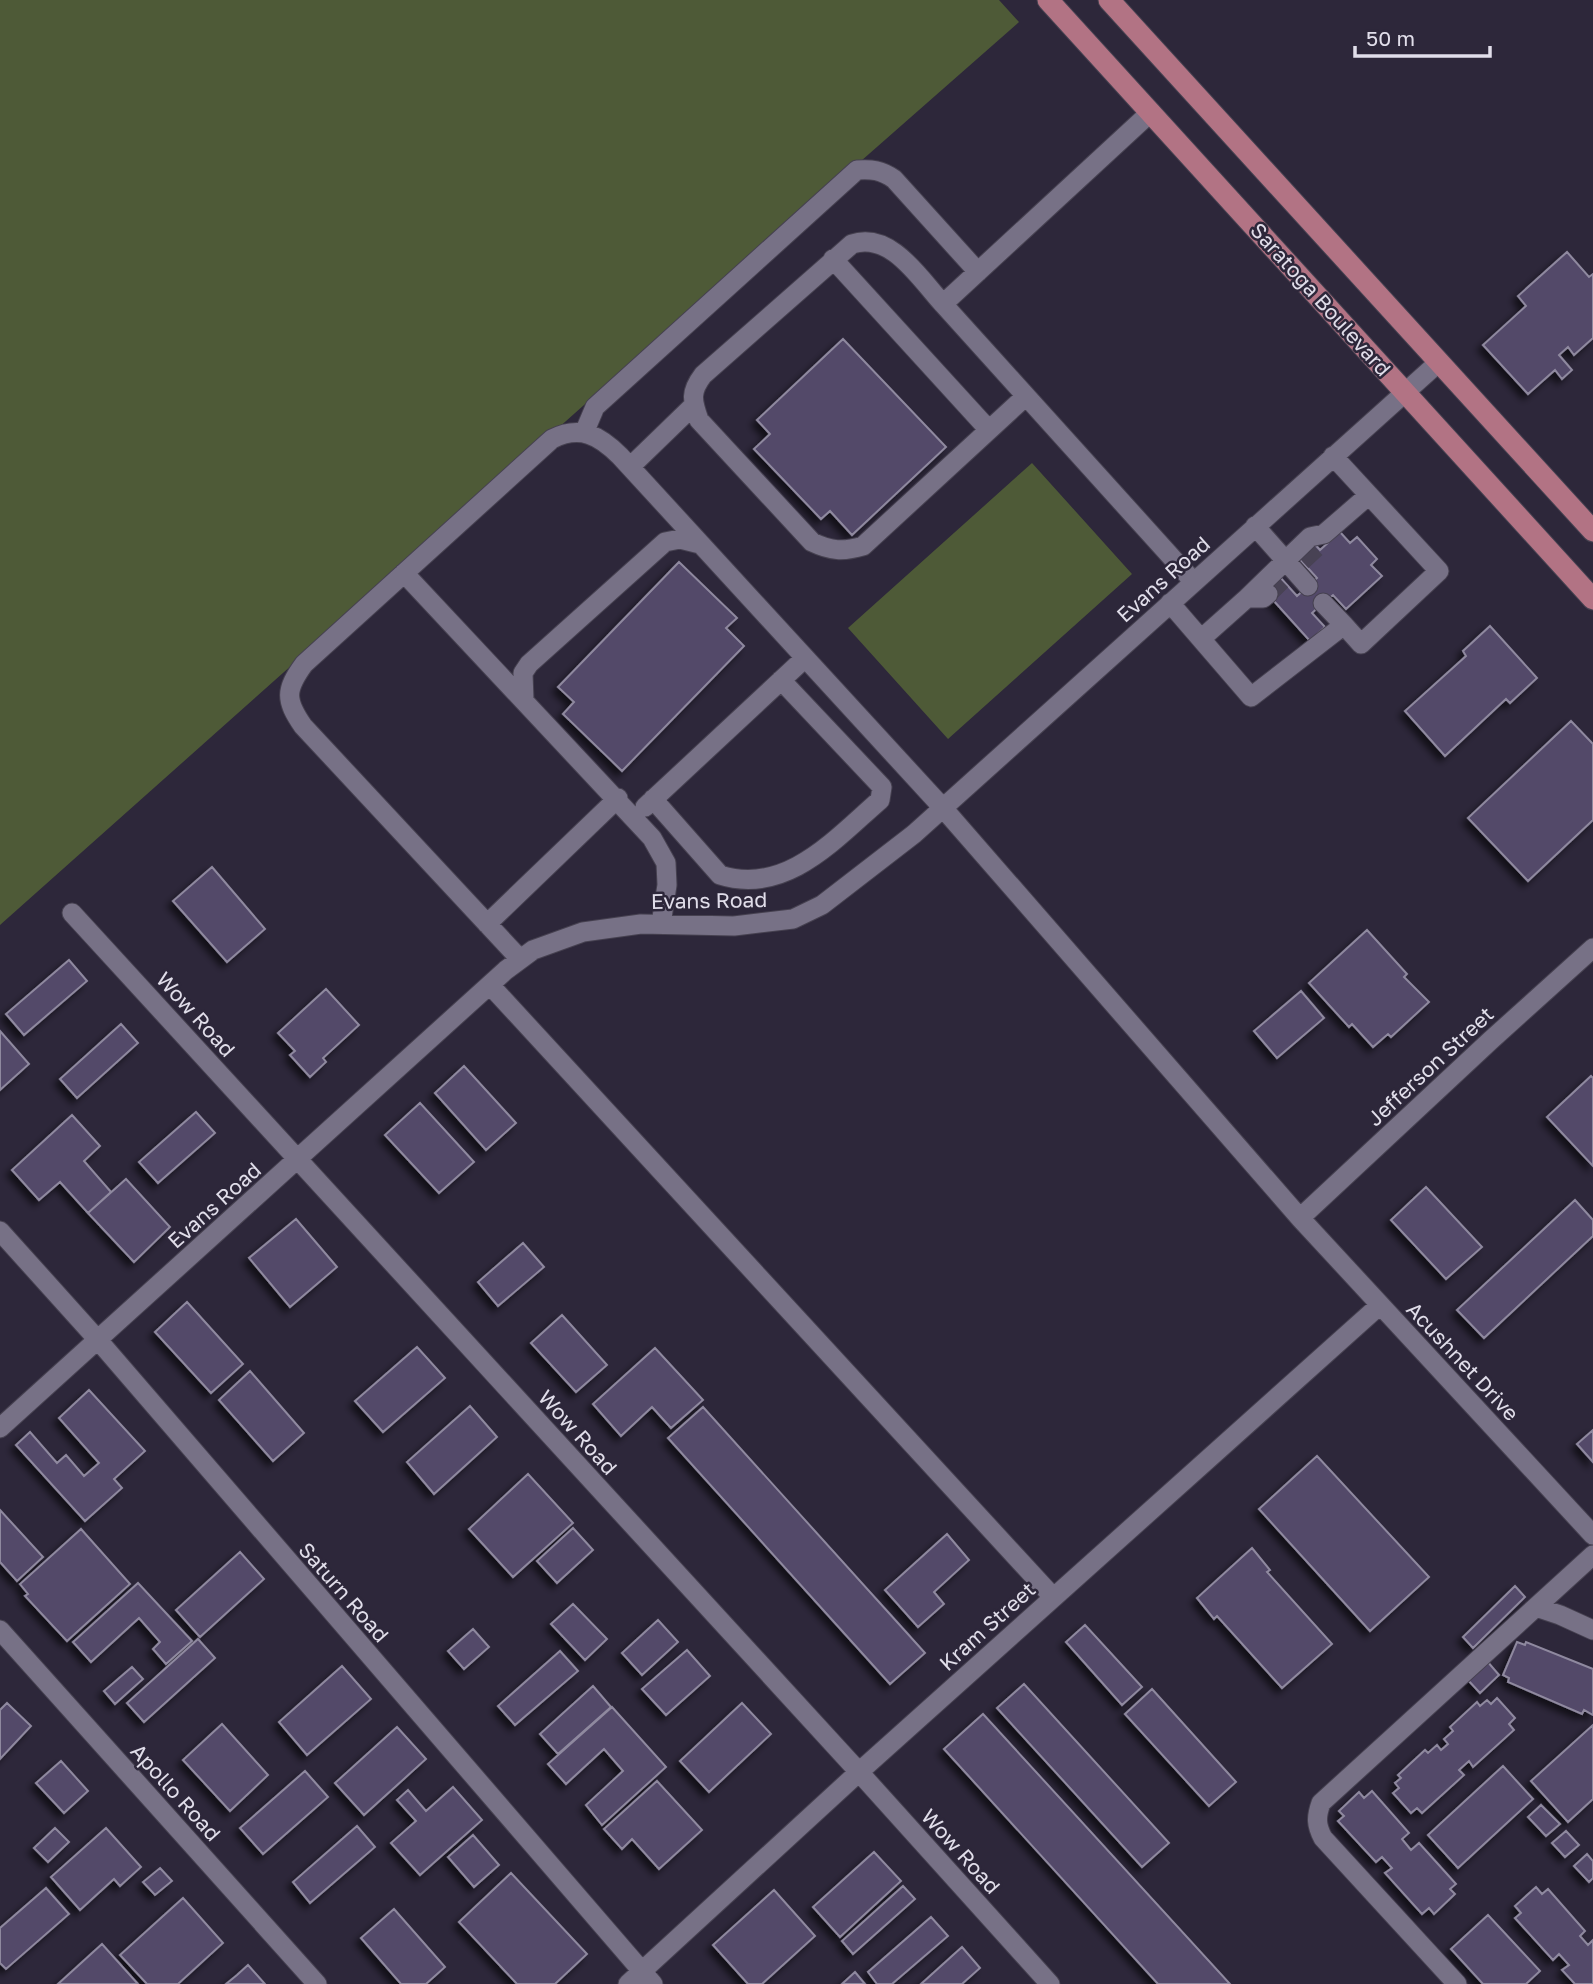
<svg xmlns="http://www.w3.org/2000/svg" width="1593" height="1984" font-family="'Golos Text',sans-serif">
<defs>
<filter id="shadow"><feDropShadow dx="-5" dy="5" stdDeviation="3.5" flood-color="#0009"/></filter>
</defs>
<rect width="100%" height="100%" fill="#2d273a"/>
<path fill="#4e5a37" d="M0 0H999L1019 22 630 364 0 925Z
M1032 463 1132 574 948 739 848 628Z"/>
<path fill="#524869" stroke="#8f899f" stroke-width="2" filter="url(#shadow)" d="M1567 252 1589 277 1593 274V338L1574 355 1568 347 1559 355 1572 370 1562 379 1555 370 1528 394 1483 345 1526 306 1518 296Z
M843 339 946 447 852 535 830 511 821 519 754 449 770 434 757 420Z
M1340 532 1350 543 1357 537 1377 559 1371 565 1382 576 1346 609 1333 595 1323 603 1312 613 1325 627 1310 641 1264 590 1279 576 1297 596 1317 578 1297 556 1313 542 1320 550Z
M679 562 737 618 726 628 744 646 622 771 563 714 574 702 558 687Z
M1490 626 1537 678 1510 703 1506 699 1445 756 1405 711 1466 656 1463 651Z
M1571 721 1593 744V820L1528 881 1468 818Z
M212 867 265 929 227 962 173 901Z
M1367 930 1407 974 1404 977 1429 1002 1391 1037 1388 1034 1373 1047 1352 1024 1349 1027 1309 983Z
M69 960 87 981 24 1035 6 1014Z
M326 989 359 1025 323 1058 326 1062 310 1077 290 1055 295 1051 278 1033Z
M1301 991 1324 1018 1277 1058 1254 1031Z
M121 1024 138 1043 77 1098 60 1079Z
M0 1031 29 1064 0 1090Z
M464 1066 516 1123 486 1150 435 1093Z
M1591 1076 1593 1078V1166L1547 1117Z
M420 1103 474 1162 439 1193 385 1135Z
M196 1112 215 1133 158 1183 139 1162Z
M72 1115 100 1146 84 1161 111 1192 88 1213 60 1182 39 1200 12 1170Z
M126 1179 170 1227 134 1262 88 1213Z
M1426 1187 1482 1247 1446 1279 1391 1220Z
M1575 1200 1593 1220V1236L1484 1338 1457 1310Z
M296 1219 337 1267 290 1307 249 1258Z
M523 1243 544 1267 498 1306 478 1282Z
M187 1302 243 1364 211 1393 155 1332Z
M562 1315 607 1365 576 1392 531 1343Z
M417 1347 445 1378 383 1432 355 1401Z
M655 1348 703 1400 671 1428 652 1407 621 1436 593 1404Z
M250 1371 304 1433 273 1461 219 1400Z
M89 1390 145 1451 114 1479 122 1488 85 1521 16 1445 30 1432 57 1463 66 1455 84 1476 99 1463 59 1418Z
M470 1406 497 1437 434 1494 407 1462Z
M703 1407 925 1653 890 1684 668 1438Z
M1593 1430V1462L1577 1444Z
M1317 1456 1429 1577 1370 1631 1259 1509Z
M528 1474 573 1523 513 1577 469 1529Z
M0 1510 43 1557 17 1581 0 1562Z
M573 1528 593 1550 557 1583 537 1561Z
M81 1529 130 1584 67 1641 25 1596 28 1594 20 1584Z
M947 1534 969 1560 934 1592 944 1604 918 1627 885 1590Z
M1252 1548 1270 1570 1267 1572 1332 1644 1282 1688 1217 1616 1214 1619 1197 1598Z
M240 1552 264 1579 200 1637 176 1610Z
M138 1583 192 1641 166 1664 153 1649 160 1642 139 1618 91 1662 73 1642Z
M1515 1586 1525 1597 1473 1648 1463 1637Z
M573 1604 607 1639 585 1660 551 1624Z
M658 1620 678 1642 642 1675 622 1653Z
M1085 1625 1142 1687 1122 1705 1066 1642Z
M473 1629 489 1647 464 1669 448 1651Z
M198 1639 215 1658 144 1722 127 1703Z
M1517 1642 1525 1645 1526 1642 1593 1669V1715L1584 1710 1582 1714 1508 1682 1509 1678 1503 1675Z
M687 1650 710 1676 666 1715 642 1689Z
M560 1651 578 1671 515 1725 498 1706Z
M1487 1661 1499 1675 1480 1693 1467 1679Z
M342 1666 371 1699 307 1755 279 1722Z
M132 1667 143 1679 115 1704 104 1691Z
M1024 1684 1169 1843 1142 1867 997 1708Z
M593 1686 611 1707 558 1754 540 1734Z
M1152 1689 1236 1782 1209 1806 1125 1714Z
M1497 1698 1515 1718 1509 1724 1514 1730 1473 1767 1469 1761 1459 1770 1464 1775 1422 1813 1417 1808 1411 1813 1393 1793 1399 1788 1395 1783 1401 1778 1398 1775 1425 1750 1428 1753 1437 1745 1441 1750 1448 1744 1444 1739 1453 1731 1450 1727 1477 1702 1480 1706 1487 1700 1491 1704Z
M7 1703 31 1726 0 1759V1710Z
M742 1703 771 1734 709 1792 680 1761Z
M612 1707 666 1767 602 1825 586 1805 623 1771 604 1749 566 1784 548 1764Z
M983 1714 1230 1984H1158L944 1749Z
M222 1724 268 1775 230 1811 183 1760Z
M1593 1725V1799L1568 1822 1531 1781Z
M397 1727 426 1759 364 1815 335 1783Z
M61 1761 88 1791 64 1813 36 1783Z
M1503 1766 1533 1799 1458 1868 1428 1835Z
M305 1771 328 1797 263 1854 240 1828Z
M657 1781 702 1830 659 1869 632 1839 622 1849 604 1829Z
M453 1787 482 1820 420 1875 391 1843 416 1821 397 1800 408 1790 426 1811Z
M1372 1791 1409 1833 1402 1839 1411 1850 1419 1843 1456 1884 1450 1889 1455 1894 1434 1914 1429 1908 1422 1914 1385 1873 1392 1868 1382 1857 1376 1862 1338 1821 1344 1816 1339 1811 1359 1792 1364 1798Z
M1541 1805 1560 1824 1546 1836 1528 1817Z
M357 1826 375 1847 310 1903 293 1882Z
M55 1828 69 1842 48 1862 34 1848Z
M106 1828 141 1867 120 1886 114 1879 80 1910 51 1877Z
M1566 1831 1579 1845 1565 1857 1552 1843Z
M473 1835 499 1865 474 1887 448 1857Z
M874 1852 901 1881 840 1937 813 1907Z
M1587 1854 1593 1861V1878L1589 1882 1574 1866Z
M160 1868 172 1881 155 1895 143 1882Z
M511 1873 587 1954 555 1984H517L459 1922Z
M903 1886 915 1899 853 1954 842 1941Z
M1536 1887 1542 1894 1548 1889 1585 1931 1580 1936 1588 1945 1593 1940V1984H1575L1562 1970 1569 1965 1559 1954 1553 1960 1515 1918 1521 1913 1515 1906Z
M46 1888 69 1914 6 1969 0 1963V1928Z
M774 1890 815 1936 762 1984H748L713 1945Z
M183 1898 223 1943 178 1984H147L120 1955Z
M394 1909 445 1967 426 1984H401L361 1938Z
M1488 1915 1540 1971 1526 1984H1483L1451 1949Z
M931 1917 948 1936 892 1984H877L868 1972Z
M102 1944 138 1984H58Z
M962 1947 980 1968 962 1984H921Z
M248 1965 265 1984H226L237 1975Z
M855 1972 865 1984H842Z"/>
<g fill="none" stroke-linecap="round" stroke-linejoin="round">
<path stroke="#484254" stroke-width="19" stroke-dasharray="19 10" stroke-linecap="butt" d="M1302 561 1317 547
M1268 594 1282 580"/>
<defs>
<path id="minor" d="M1151 112 943 304 1193 581
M833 259 989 430
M943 304C920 279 891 231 852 244L703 375C690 392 692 400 699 420L812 542C831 551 843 552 863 546L1026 396
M584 433 595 407 857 170C872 169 881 170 894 179L978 272
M1333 456 1439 571 1361 644 1344 625
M630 467 694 405
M1255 526 1308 586
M404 573 652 838 666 863 667 885 661 924
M1268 594 1263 598H1247L1310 537 1324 534 1369 495
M1170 603 1251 697 1344 625 1323 603
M1201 639 1247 598
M524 700 523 673 529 664 665 542 680 539 700 544
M653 799 720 875C786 896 835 839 880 800L882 787 781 680
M645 807 805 658
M72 913 859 1772 1050 1984
M487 924 618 798
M520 959 303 726C285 700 285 690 304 664L552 439C580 425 599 435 620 456L943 808 1300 1218 1593 1535
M490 985 1053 1597
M1300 1218 1491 1040 1593 948
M0 1231 98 1340 653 1984
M0 1428 506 970 533 950 583 932 641 924 734 926 793 919 822 905 914 834 1439 362
M1536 1607 1560 1615 1593 1630
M0 1630 317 1984
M628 1984 859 1772 1380 1305
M1457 1984 1323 1838C1316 1825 1316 1817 1321 1803L1593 1555"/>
<path id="major" d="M1048 0 1593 599
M1109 0 1593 531"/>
</defs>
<use href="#minor" stroke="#464150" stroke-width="21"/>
<use href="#major" stroke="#464150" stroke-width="23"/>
<use href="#minor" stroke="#777186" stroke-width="19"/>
<use href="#major" stroke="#b27384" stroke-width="21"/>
</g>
<g text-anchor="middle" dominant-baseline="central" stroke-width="5" stroke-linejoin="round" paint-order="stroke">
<g font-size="21" fill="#e1deea" stroke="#2d273a">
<text transform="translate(1321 299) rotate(48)">Saratoga Boulevard</text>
<text transform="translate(1163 579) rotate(-42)">Evans Road</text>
<text transform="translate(709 900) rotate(-1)">Evans Road</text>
<text transform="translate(196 1014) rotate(48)">Wow Road</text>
<text transform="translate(1430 1066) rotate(-43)">Jefferson Street</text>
<text transform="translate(214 1205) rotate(-42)">Evans Road</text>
<text transform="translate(1463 1361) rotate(47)">Acushnet Drive</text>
<text transform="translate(578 1432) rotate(48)">Wow Road</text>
<text transform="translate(344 1592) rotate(49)">Saturn Road</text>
<text transform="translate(987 1626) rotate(-42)">Kram Street</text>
<text transform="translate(176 1792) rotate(48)">Apollo Road</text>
<text transform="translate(961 1851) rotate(48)">Wow Road</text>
</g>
</g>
<path d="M1355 46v10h135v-10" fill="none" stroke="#e1deea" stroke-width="3.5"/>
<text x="1366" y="46" font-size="21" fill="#e1deea" stroke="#2d273a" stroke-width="5" paint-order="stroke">50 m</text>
</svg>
